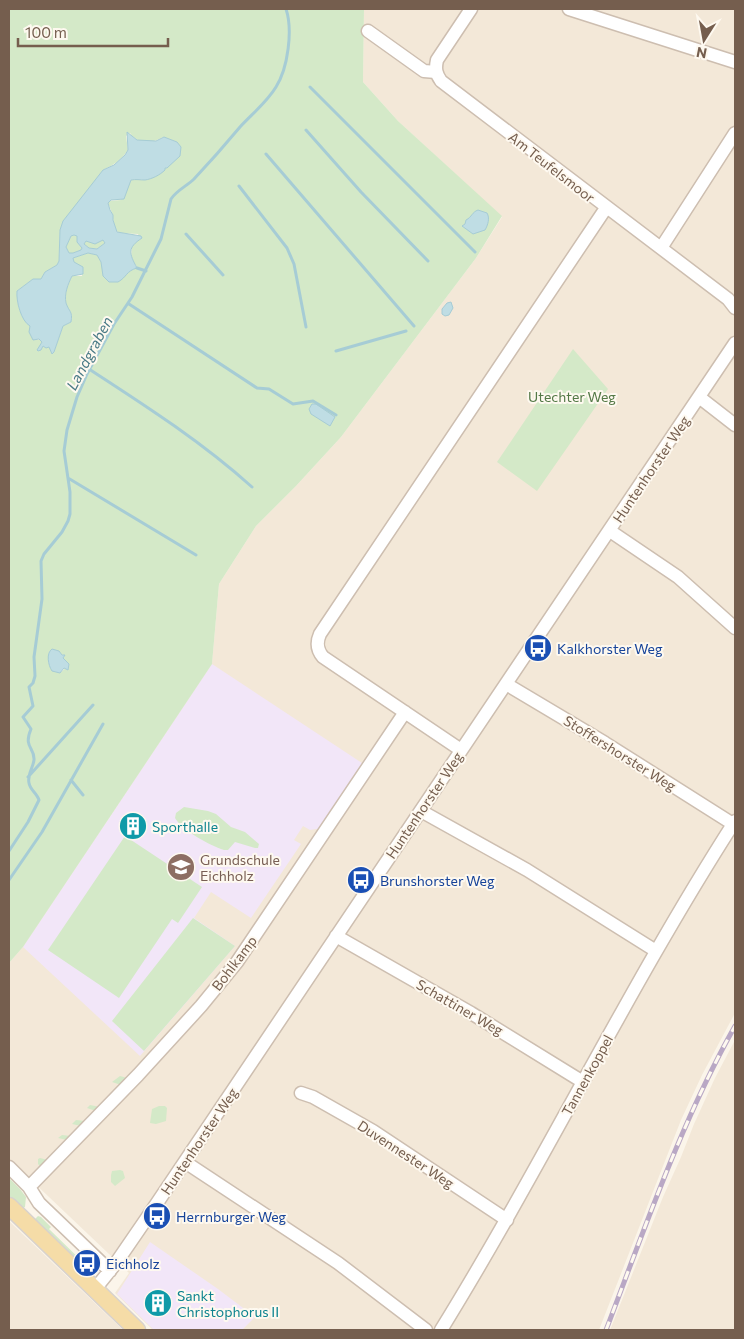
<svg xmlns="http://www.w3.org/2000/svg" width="744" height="1339" font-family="Commissioner,sans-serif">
<rect width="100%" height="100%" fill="#fbf5ea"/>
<path fill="#f3e8d8" d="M364 9H735V1013L702 1075 681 1120 599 1330H153L115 1293 129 1273 9 1159V963L23 947 212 664 219 584 256 526 296 486 341 437 476 258 502 217 398 121 363 82Z
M735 1040V1330H610L663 1197 681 1157 694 1124 715 1078Z
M9 1221 123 1330H9Z"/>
<path fill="#f2e6f8" d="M212 664 365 765 323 828 310 830 303 826 294 840 301 844 251 918 211 892 194 918 235 946 140 1056 23 947Z
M150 1242 218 1289 255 1317 242 1330H154L117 1294Z"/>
<path fill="#d4e9c8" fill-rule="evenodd" d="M9 9H364L363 82 398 121 502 216 476 258 341 437 296 486 256 526 219 584 212 664 23 947 9 963ZM130 133C137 144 152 144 163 137L177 142 180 155C169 163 160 174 147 179 142 181 137 178 131 180L121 200 109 201 108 203 112 213 115 230 120 233 138 234 140 239 132 244 131 259 137 267 126 273 121 280 106 279 101 262 97 255 88 253 73 258 74 262 83 269 82 276H72C68 284 64 294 66 303 69 312 73 311 71 322L63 326 54 352 49 347H42V342L40 340H35L31 336 30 326C21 320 16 302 17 291L33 279H41L45 272 57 265 59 261 60 230 103 170C114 165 121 160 128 150L126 136ZM52 649 63 655 64 660 69 665 60 673 49 663V652Z
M74 235 77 236 79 244 82 248 81 250 73 253H69L66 247 71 236Z
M103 240 105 243 97 249 89 248 84 244 86 241Z
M573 349 608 389 537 491 497 462Z
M184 807 208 811 216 814 231 827 245 832 259 844 258 848H255L235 842 228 850H224C209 845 183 831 175 818L176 813Z
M125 836 202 887 178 923 172 919 119 998 48 950Z
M193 918 235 946 144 1051 112 1021Z
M120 1076 127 1078V1081L44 1167H41L38 1164V1159L40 1158 48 1160 67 1140 58 1138 62 1135 71 1136 81 1126 72 1124 76 1120 85 1121 96 1111 87 1108 90 1105 100 1107 121 1085 112 1082Z
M159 1106H165L167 1108 166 1121 156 1124 150 1123 152 1109Z
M120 1170 123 1171 125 1178 115 1186 111 1182V1175L112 1171Z
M9 1178 20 1189 26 1197 25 1207 20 1210 9 1200Z
M38 1216 41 1217 51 1227 49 1229 89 1268 92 1266 93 1269V1272L90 1275 34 1223 35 1219Z"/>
<path fill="#bfdde4" stroke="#a6ccd5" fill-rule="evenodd" d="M127 132 137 140 156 141 164 137 177 142 181 147 180 156 167 168H165V170C160 175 152 179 145 180 140 180 136 179 131 180L124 199 111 200 108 203 110 210 113 215V220L117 232 141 236 142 238C127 248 129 253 137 268 126 271 127 277 118 282H109L103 276 101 262 97 255 88 253 73 258 74 262 83 267V274L72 276C68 284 64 294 66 303 69 312 73 311 71 322L63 326 54 352 52 354 49 347 46 348 43 346 41 350 38 351 37 350 42 342 39 339 33 340 29 332 30 326C21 321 16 301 17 291L33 279H41L45 272 57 265 59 261 60 230 63 221 103 170 114 165 125 155 128 150ZM74 235 77 236V242L82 248 81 250 73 253H69L66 247 71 236ZM103 240 105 243 97 249 89 248 84 244 86 241 95 244Z
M478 210 487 213C490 218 488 225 485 230L473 234 462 226 465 224 466 220C472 217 472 212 478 210Z
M451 302 453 308 449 315 445 316 442 314V309L447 303Z
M312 404H316L335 417 330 426 311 414 309 409Z
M52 649 59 651 62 655H65L63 658 69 664 68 670 64 668 60 673 52 671C48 665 46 653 52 649Z"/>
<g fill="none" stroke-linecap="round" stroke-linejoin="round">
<path stroke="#a6ccd5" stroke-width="3" d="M310 87 475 252
M306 130 361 192 428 261
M266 154 414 326
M239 186 287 248 294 264 306 327
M186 234 223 275
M137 268 146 271
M129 304 257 388 269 389 293 404 313 401 336 415
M336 351 406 331
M89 369C146 406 202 442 252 487
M68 478 196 555
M28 777 93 705
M71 780 83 795
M9 851 28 822 39 800C37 793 30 790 29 783 27 775 33 768 34 760 35 747 23 748 31 729L23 717 33 706 29 687 33 683 35 676 34 657 42 599 41 561 44 554 62 532 68 521 70 514V492L64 451 67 430 77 397 87 374 114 324 132 297 161 239 171 199C177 190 187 186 194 179 210 162 225 145 240 127 252 114 267 102 276 87 288 68 293 30 286 9
M9 880 42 832 103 724"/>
<defs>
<path id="minor" d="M471 9 437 60C435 69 436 74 441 81L728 299 735 308
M569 9 735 62
M368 31 424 71 436 72
M661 248 735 133
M699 397 735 425
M610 531 678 577 735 628
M506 684 605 743 733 824
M461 750 323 657C317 650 316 643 320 634L606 208
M421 811 527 870 656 951
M336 936 471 1013 583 1082
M301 1093 313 1097 373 1131 507 1220
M185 1162 338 1263 426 1330
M9 1167 29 1187 39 1203 110 1271
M29 1187 138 1075 201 1006 237 962 405 712
M95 1289 116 1263 151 1212 735 343
M441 1330C544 1163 629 986 735 821"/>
<path id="major" d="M9 1206 137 1330"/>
</defs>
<use href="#minor" stroke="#cdbeb0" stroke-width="15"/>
<use href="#major" stroke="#d8d2cd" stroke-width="19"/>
<use href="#minor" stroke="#fff" stroke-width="12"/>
<use href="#major" stroke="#f5dca7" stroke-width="16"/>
<defs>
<path id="rail" d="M606 1330C645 1228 681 1122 735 1026"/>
</defs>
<use href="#rail" stroke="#b9a8c5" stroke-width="5"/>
<use href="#rail" stroke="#fef9f0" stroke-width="3" stroke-dasharray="9" stroke-linecap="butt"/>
</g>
<defs>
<symbol id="bus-disc" viewBox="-11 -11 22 22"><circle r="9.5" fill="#1a4fb4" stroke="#fef9f0"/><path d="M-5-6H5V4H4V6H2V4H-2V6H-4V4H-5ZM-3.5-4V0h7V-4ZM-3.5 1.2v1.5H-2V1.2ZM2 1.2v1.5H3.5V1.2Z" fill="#fff"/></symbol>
<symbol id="building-disc" viewBox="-11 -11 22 22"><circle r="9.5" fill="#0f9aa8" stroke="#fef9f0"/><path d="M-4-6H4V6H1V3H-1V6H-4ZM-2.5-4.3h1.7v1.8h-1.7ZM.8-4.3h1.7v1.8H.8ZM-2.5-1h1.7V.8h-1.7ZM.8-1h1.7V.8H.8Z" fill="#fff"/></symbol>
<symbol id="school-disc" viewBox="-11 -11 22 22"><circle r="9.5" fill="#8d6e63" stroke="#fef9f0"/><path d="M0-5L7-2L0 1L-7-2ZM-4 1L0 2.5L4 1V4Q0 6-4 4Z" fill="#fff"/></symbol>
</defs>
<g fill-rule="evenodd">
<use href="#bus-disc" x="522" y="632" width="32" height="32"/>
<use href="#building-disc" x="117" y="810" width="32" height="32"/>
<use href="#school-disc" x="165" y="851" width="32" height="32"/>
<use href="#bus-disc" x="345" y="864" width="32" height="32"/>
<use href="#bus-disc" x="141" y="1200" width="32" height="32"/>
<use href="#bus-disc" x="71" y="1247" width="32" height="32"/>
<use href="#building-disc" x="142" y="1287" width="32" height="32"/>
</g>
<g text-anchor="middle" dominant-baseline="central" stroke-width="4" stroke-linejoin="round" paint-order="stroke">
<g font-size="14" fill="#755e4e" stroke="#fef9f0">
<text transform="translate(552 167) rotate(38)">Am Teufelsmoor</text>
<text transform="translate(651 469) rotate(-56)">Huntenhorster Weg</text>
<text transform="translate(620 753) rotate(32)">Stoffershorster Weg</text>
<text transform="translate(424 805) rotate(-56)">Huntenhorster Weg</text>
<text transform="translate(234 963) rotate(-53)">Bohlkamp</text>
<text transform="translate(460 1007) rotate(30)">Schattiner Weg</text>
<text transform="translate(587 1075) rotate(-61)">Tannenkoppel</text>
<text transform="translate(199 1141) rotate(-56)">Huntenhorster Weg</text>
<text transform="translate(406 1154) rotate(33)">Duvennester Weg</text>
</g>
<g font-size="14" fill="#547947" stroke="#fef9f0">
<text x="572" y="396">Utechter Weg</text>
</g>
<g font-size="14" fill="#164399" stroke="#fef9f0" text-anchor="start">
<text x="557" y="648">Kalkhorster Weg</text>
<text x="380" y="880">Brunshorster Weg</text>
<text x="176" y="1216">Herrnburger Weg</text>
<text x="106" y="1263">Eichholz</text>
</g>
<g font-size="14" fill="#0d838f" stroke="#fef9f0" text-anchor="start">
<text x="152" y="826">Sporthalle</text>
<text x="177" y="1295">Sankt<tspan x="177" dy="16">Christophorus II</tspan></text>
</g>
<g font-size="14" fill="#785e54" stroke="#fef9f0" text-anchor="start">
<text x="200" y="859">Grundschule<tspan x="200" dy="16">Eichholz</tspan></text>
</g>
<g font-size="15" font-style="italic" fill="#497a86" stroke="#fef9f0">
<text transform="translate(89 353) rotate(-62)">Landgraben</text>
</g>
</g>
<rect width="744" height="1339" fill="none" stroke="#755e4e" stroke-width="20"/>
<g transform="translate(704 40) rotate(191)" stroke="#fef9f0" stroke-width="4" paint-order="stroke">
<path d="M0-4L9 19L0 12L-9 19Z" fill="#755e4e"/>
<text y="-8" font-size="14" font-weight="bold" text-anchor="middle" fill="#755e4e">N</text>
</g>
<path d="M18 38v8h150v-8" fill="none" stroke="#755e4e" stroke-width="2.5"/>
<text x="25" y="38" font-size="15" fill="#755e4e" stroke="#fef9f0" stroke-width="4" paint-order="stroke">100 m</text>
</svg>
